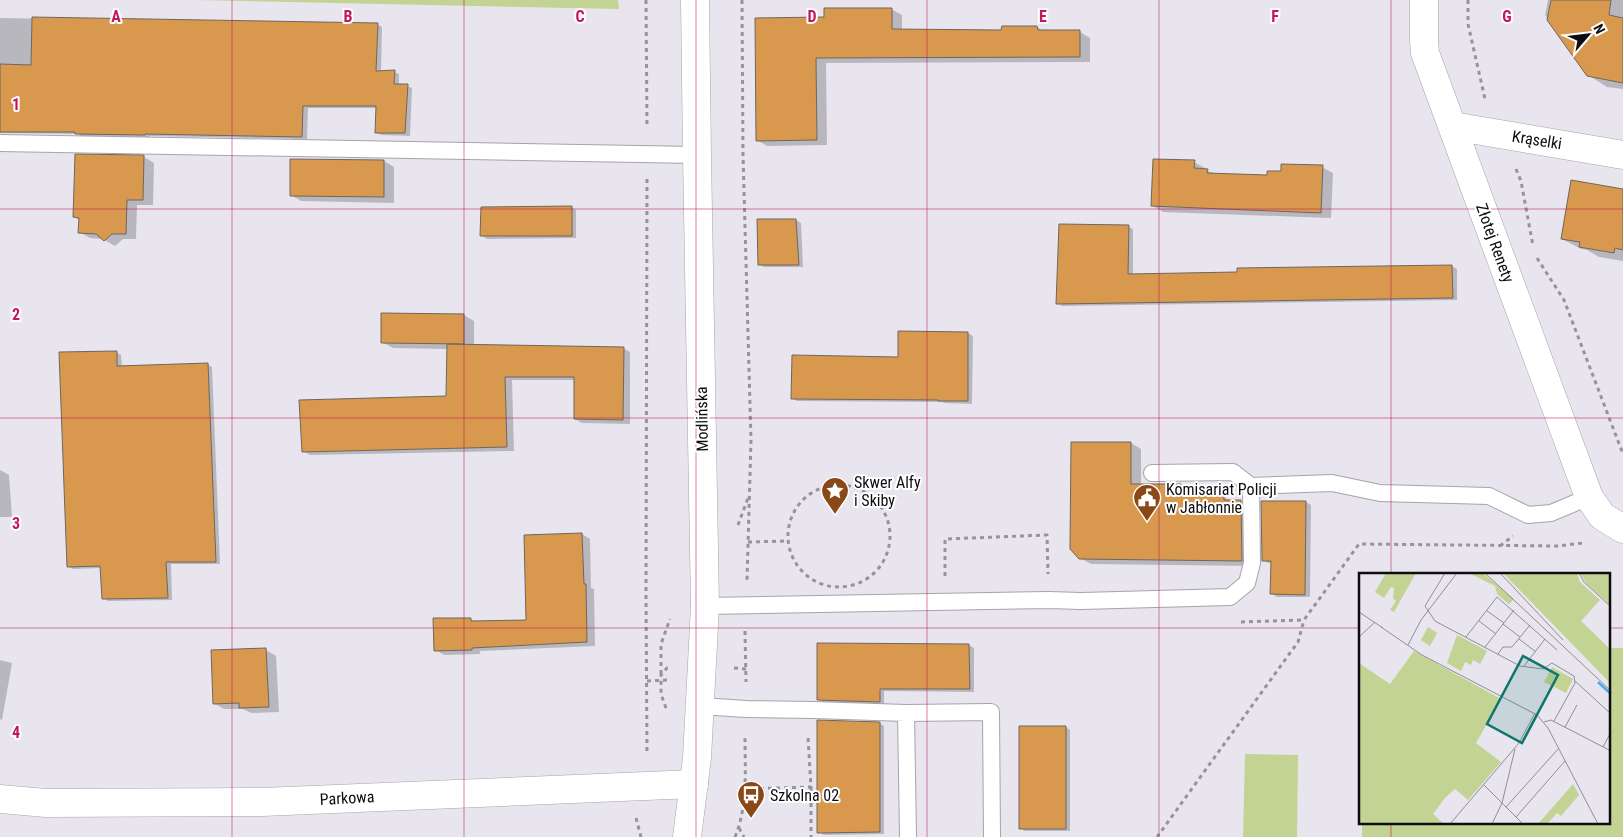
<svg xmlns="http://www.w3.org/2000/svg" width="1623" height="837" font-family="'Roboto Condensed',sans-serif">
<rect width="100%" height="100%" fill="#e8e5ee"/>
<path fill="#c2d393" d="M195 0H618L619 9Z
M1609 648H1623V837H1362V823H1609Z
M1245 754 1298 755 1297 837H1243Z"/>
<path fill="#0003" d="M1548 0H1623V89L1607 87 1588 75 1545 15Z
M891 9 902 15V31H1003L1037 27 1045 32H1080L1090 38V62L826 63 827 145 767 146 757 140 825 18Z
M0 18 377 24 382 27 381 72H394L399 74V86H407L412 88 410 136 381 135 376 132 377 108H308L307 139 149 136V138L81 136 78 134 0 133Z
M144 157 154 163 153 205H137L136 239H123L115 246 103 239 90 238 79 232 80 220 74 217Z
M384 161 394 167V203L301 201 291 195Z
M1194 162 1205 168V170L1216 174 1269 177 1282 172 1322 167 1333 173 1331 218 1163 212 1153 206Z
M1623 190V261L1599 257 1587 250 1581 249 1562 239Z
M571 207 576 210V238L487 239 482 236Z
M796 220 801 223 803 267H764L759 264Z
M1128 227 1133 229V275L1452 266 1457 269V300L1062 306 1058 303Z
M464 315 474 321V345L623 348 630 352V424L582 423 575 419 576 380H512L514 451 310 455 303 451 447 398 448 349 393 348 382 342Z
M899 332 968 333 973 336 972 404 945 403 942 402 797 401 792 398 899 359Z
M116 352 121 355 122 367 207 364 212 367 220 564H171L172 600 108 601 103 598 101 568 73 569 68 566Z
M1072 443H1131L1141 449V485H1181L1191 491V496L1224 497 1233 502H1241L1251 508 1252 566 1091 564 1080 558Z
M0 470 9 475 12 517H0Z
M1306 502 1311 505 1310 597H1277L1272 594V563H1268L1263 560Z
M582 534 590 539 591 588 594 589 595 646 480 651V654L444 655 436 650 470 619 476 622 528 621Z
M818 645H969L974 648V692L884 691V704L823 702 818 699Z
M266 650 276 656 279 712 251 713 243 709H224L214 703Z
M0 660 12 663 2 720 0 719Z
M879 723 884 726V834L824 835 819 832Z
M1066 727 1070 730V831H1025L1020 828Z"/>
<path fill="#d8984d" stroke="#6d6760" d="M1551 0H1611L1609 15 1623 18V83L1587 76 1547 20Z
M824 8H892V29L1001 30 1002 26H1037L1038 30H1080V57L816 58 817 140 756 141 755 18 824 17Z
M32 17 378 23 376 71 395 70 394 84H408L405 133H375L376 106H303L302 137 145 134V135L75 134V132H0V64L31 65Z
M75 154 144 155 143 200H127L126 234H112L104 241 96 234 78 233 79 218 73 217Z
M290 159 384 160V197L290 196Z
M1153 159 1195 160 1194 168 1208 169 1207 173 1267 175V171H1281V164L1323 165 1321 213 1151 206Z
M1571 180 1623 189V250L1615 248 1614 253 1579 247 1580 242 1561 239Z
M572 206V236H480L481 207Z
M757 219H796L799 265H758Z
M1059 224 1129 225 1128 274 1237 272V268L1452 265 1453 298 1056 304Z
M381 313 464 314V344L381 343Z
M898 331 968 332V401H938V400L791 399 792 355 898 357Z
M447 344 624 347 623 420 574 419V377H505L507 447 302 452 299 400 446 396Z
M117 351V366L208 363 216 562H166L168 598 102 599 100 566 67 567 59 352Z
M1071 442H1131V484H1181V495H1224V500H1241L1242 561 1079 559 1070 549Z
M1261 501H1306L1305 595 1270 594 1271 561H1262Z
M582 533 584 584H586L587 642 472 648V650L434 651 433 618H471V621L526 620 524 535Z
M817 643 969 644 970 689H880V702L817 700Z
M266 648 269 707 239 708V703L213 704 211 650Z
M817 720 880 722V832L817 833Z
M1019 726H1066V829H1019Z"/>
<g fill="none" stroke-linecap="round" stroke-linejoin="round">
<defs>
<path id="service" d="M0 143 697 155
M1152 473 1233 472 1251 486 1332 483 1380 493 1489 496 1528 515 1551 513 1589 497
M705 606 1049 600 1081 601 1230 597 1247 583 1252 563 1251 486
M700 706 746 709 813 710 906 713 991 712 992 837
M906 713 908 837"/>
<path id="minor" d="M1424 0V41L1425 53 1589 497 1602 516 1623 529
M1452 126 1623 155
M0 799 46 803 262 802 694 784"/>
<path id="secondary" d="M687 837 697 758 705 606 697 155 695 0"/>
</defs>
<use href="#service" stroke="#a6a3ac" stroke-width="18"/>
<use href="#minor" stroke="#a6a3ac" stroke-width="29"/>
<use href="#secondary" stroke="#a6a3ac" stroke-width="29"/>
<path stroke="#96949a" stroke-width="3" stroke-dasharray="4 4" stroke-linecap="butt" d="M646 0 647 128
M742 0 743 155 751 440 747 580
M1468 0V24L1485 99
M1516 169 1521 181 1533 246
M647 179 646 594 647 755
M1537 258 1564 300 1623 454
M788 536a51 51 0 1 1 102 0a51 51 0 1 1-102 0Z
M738 525 748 498
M748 542 788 541
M1500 546 1513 536
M945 576V539L1047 535 1048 574
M1241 622 1304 620 1359 544 1558 546 1583 543
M745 631 746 682
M734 668 746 669
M661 674V644L670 619
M647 681 668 680
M666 708 661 694V675L667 668H671
M811 787V837
M744 789 811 787 808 737
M636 818 641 837
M739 828 744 837
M735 837C748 806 745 769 745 736
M1157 837 1298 642 1304 620"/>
<use href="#service" stroke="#fff" stroke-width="16"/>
<use href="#minor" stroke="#fff" stroke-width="28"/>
<use href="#secondary" stroke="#fff" stroke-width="28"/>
</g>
<path fill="none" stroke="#c2185b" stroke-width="1" stroke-opacity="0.55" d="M232 0V837M464 0V837M696 0V837M927 0V837M1159 0V837M1391 0V574M0 209H1623M0 418H1623M0 628H1360M1609 628H1623M1391 823V837"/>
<defs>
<symbol id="sight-pin" viewBox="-11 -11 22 30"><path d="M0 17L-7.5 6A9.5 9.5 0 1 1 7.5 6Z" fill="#8a4817" stroke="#fff"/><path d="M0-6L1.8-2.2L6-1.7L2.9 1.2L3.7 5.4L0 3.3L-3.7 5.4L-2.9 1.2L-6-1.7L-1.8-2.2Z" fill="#fff"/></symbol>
<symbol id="civic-pin" viewBox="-11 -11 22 30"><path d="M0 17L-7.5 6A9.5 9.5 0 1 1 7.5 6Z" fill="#8a4817" stroke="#fff"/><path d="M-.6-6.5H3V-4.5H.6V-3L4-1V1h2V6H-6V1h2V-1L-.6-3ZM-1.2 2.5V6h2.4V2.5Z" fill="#fff"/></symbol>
<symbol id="bus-pin" viewBox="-11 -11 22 30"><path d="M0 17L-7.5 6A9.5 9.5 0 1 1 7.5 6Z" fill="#8a4817" stroke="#fff"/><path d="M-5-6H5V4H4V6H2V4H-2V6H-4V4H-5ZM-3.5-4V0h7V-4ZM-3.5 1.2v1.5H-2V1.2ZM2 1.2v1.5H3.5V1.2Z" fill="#fff"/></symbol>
</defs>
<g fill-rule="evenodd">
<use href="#sight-pin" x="819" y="475" width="32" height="43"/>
<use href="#civic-pin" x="1131" y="482" width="32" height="43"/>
<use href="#bus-pin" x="735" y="779" width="32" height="43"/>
</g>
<g text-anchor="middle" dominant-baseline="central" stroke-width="4" stroke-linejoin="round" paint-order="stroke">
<g font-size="16" fill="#0d0c0f" stroke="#fff">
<text transform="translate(1537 140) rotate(9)">Krąselki</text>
<text transform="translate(1495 243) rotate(70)">Złotej Renety</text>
<text transform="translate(702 419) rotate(-91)">Modlińska</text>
<text transform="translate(347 798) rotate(-3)">Parkowa</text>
</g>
<g font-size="16" fill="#0d0c0f" stroke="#fff" text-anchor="start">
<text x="854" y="482">Skwer Alfy<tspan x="854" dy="18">i Skiby</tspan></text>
<text x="1166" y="489">Komisariat Policji<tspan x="1166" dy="18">w Jabłonnie</tspan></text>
<text x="770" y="795">Szkolna 02</text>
</g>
</g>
<g transform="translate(1359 573)">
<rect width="251" height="251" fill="#e8e5ee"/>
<path d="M27 0H57L35 39 31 37 37 28 34 25 35 15 32 14 25 25 16 19ZM110 0H124L155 26 150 31 138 21 136 13ZM144 0H218L221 9 241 27 222 48 251 76V110ZM221 0H251V32L228 11ZM69 54 78 60 71 73 62 67ZM98 62 128 78 121 91 114 87 112 92 106 89 102 98 88 90ZM55 78 142 126 117 170 142 189 109 227 96 216 86 225 74 241 85 251H0V90L31 111ZM193 94 214 106 207 120 185 109ZM214 211 220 222 202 243 198 240 188 251H179Z" fill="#c2d393"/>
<path fill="none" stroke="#44afe0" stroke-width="2.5" d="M239 109 252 121"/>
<path fill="none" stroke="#908e95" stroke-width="1" d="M86 0 66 33 76 48 161 93 184 96 193 90 215 103 216 110 195 148M126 0 252 118M141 0 204 67M220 0 225 9 252 34M128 38 145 50M0 39 24 55M120 48 137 61M144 51 161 64M22 54 63 82 178 142 189 155 239 251M0 64 16 49M107 64 138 24 198 77M160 66 177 79M49 72 62 47 98 0M126 74 155 37M139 81 144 74H153L171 52M165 93 186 66M216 108 252 141M185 149 192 147 252 178M206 154 218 132M244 174 252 159M125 212 164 251M147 234 200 175M157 244 206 188M91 251 160 170 176 140M133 251 143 230 156 176"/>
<path fill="#0f766e" fill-opacity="0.15" stroke="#0f766e" stroke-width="2.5" d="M164 83 199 102 163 170 128 151Z"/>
<rect width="251" height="251" fill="none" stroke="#0d0c0f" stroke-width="2.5"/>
</g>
<g font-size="16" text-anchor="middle" font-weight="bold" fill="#c2185b" stroke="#fff" stroke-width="4" stroke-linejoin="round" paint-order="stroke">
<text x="116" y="22">A</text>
<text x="348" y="22">B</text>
<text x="580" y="22">C</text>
<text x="812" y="22">D</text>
<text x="1043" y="22">E</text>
<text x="1275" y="22">F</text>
<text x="1507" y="22">G</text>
<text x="16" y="110">1</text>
<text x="16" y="320">2</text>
<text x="16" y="529">3</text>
<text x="16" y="738">4</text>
</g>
<g transform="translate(1588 35) rotate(62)" stroke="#ffffff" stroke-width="4" paint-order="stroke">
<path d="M0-4L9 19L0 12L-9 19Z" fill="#0d0c0f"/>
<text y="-8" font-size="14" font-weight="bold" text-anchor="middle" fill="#0d0c0f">N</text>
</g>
</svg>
